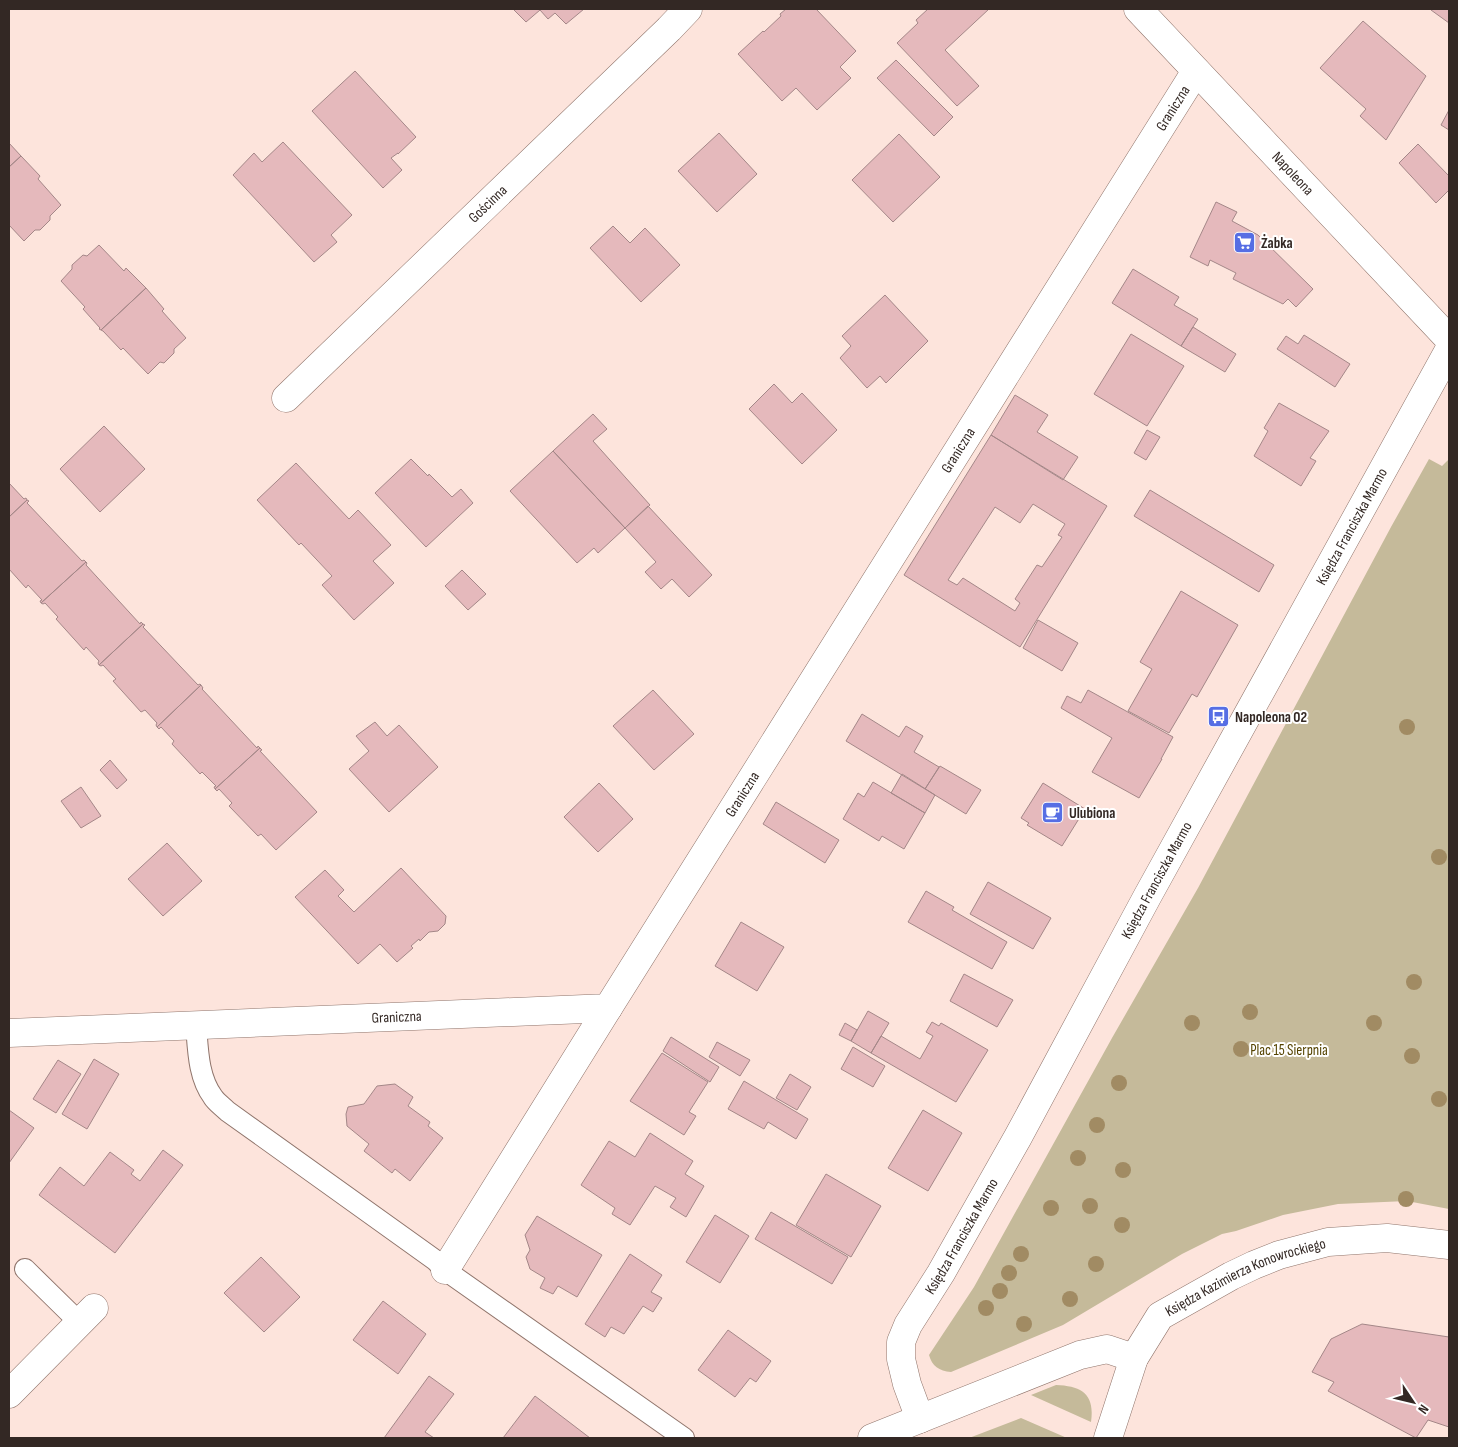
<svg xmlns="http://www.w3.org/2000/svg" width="1458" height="1447" font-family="'Sofia Sans Condensed',sans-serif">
<rect width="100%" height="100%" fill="#fde4dc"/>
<path fill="#c5ba9a" d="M1429 459 1442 466 1449 459V1209L1407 1201 1338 1204 1283 1215 1236 1231 1222 1234 1182 1254 1063 1325 951 1372C939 1371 932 1366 929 1355L974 1287 1112 1038 1198 888 1391 527Z
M1056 1385C1082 1386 1095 1394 1091 1422L1031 1395Z
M1021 1418 1067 1438H969Z"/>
<path fill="#e5b9bc" stroke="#a48788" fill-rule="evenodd" d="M513 9H584L566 24 555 13 548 19 540 10 526 22Z
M786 9H816L856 51 840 67 851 78 817 110 796 88 782 101 738 54 763 31 764 32 781 16 780 14Z
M928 9H989L945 50 979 86 957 106 897 43 918 23 916 20Z
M1432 9H1449V23L1431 10Z
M1363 21 1426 76 1386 140 1360 116 1366 109 1320 68Z
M896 60 953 117 934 136 877 78Z
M355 71 416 137 398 154V153L391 158 402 170 383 188 312 111Z
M1449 110V130L1441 125Z
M719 133 757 174 717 212 678 171Z
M899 134 940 177 893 222 852 180Z
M283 142 352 215 331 235 337 242 314 262 233 175 254 153 262 162Z
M9 143 21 156 9 167Z
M1418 144 1449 176V190L1436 203 1399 163Z
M21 156 40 176 38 179 61 205 50 216V220L40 230H35L24 241 9 225V167Z
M1216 202 1237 212 1232 221 1258 235 1313 289 1296 307 1288 299 1283 304 1233 279 1236 273 1210 260 1208 266 1190 257Z
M613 226 630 243 645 228 680 265 641 302 590 248Z
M99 245 124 271 126 268 146 288 101 330 99 329 100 328 83 309 85 307 61 281 72 269V265L83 255 87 256Z
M1133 269 1179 297 1174 305 1198 319 1181 346 1112 303Z
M146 288 164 309 162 311 186 338 174 349V353L164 363 160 362 148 374 123 348 121 350 103 331 101 330Z
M885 295 928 341 886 383 880 376 867 388 840 358 851 346 842 336Z
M1193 327 1236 354 1225 372 1181 346Z
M1131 334 1184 366 1147 426 1094 394Z
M1304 335 1350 364 1335 387 1277 349 1286 336 1298 344Z
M774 384 792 403 802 393 837 430 802 464 749 409Z
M1015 395 1048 415 1037 432 1078 457 1063 480 991 435Z
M1279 403 1329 431 1310 458 1316 461 1301 486 1254 456 1268 431 1264 428Z
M593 414 607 429 593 441 650 505 625 528 553 451Z
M104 426 145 469 100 512 60 469Z
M1147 430 1160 437 1146 460 1134 453Z
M991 435 1107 506 1020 647 904 575ZM1033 504 1065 524 1058 535 1062 537 1042 567 1037 565 1015 599 1020 603 1015 611 963 578 957 585 948 580 995 507 1020 523Z
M553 451 625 528 598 553 594 548 577 563 510 491Z
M411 459 428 476 429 474 452 497 461 489 473 503 426 547 375 493Z
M296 463 349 519 358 510 391 545 373 561 394 583 354 620 322 585 332 576 301 543 299 545 257 500Z
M9 483 24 499 26 498 27 500 9 517Z
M1150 490 1274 565 1259 592 1134 516Z
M27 500 29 501 27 503 82 561 84 560 86 562 41 603 40 601 42 600 28 585 26 588 9 569V517Z
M648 506 712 575 689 597 672 579 661 589 645 572 656 562 625 528Z
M86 562 87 563 86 565 140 624 141 622 143 624 99 665 98 663 99 661 86 647 84 650 56 619 58 617 45 603 43 604 41 603Z
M462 570 486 594 468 610 445 586Z
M1181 591 1238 625 1197 697 1192 694 1169 733 1128 711 1152 669 1140 662Z
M1038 620 1078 643 1062 671 1023 648Z
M143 624 145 625 143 627 198 685 200 684 201 685 157 727 156 725 157 723 145 710 141 712 113 681 116 679 103 665 101 666 99 665Z
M201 685 203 688 202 689 257 748 258 746 260 748 215 789 214 787 216 786 202 772 200 774 172 744 174 741 161 727 159 729 157 727Z
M653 690 694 734 654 770 613 726Z
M1088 690 1173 737 1161 759H1162L1139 798 1092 772 1112 738 1061 708 1067 696 1081 703Z
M862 714 899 737 906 726 923 736 914 752 939 767 925 789 846 741Z
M375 722 387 736 399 725 438 767 389 812 349 769 369 751 356 736Z
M260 748 262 750 260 751 317 812 276 850 261 834 258 836 229 806 232 803 219 789 217 791 215 789Z
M110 760 127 780 117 789 100 770Z
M940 766 981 790 966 814 925 789Z
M902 774 935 795 925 813 891 793Z
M873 782 925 813 904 849 882 836 879 841 843 819 858 793 864 797Z
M599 783 633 819 598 852 564 817Z
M1043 783 1085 809 1062 846 1027 825 1029 823 1021 818Z
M81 787 101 816 81 828 61 801Z
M776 802 839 840 825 863 763 824Z
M167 843 202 881 163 916 128 879Z
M401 868 446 916 445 924 438 931 429 932 420 941 419 939 411 946 413 948 397 962 380 944 358 964 295 897 325 870 344 890 338 896 354 912Z
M988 882 1051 918 1033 949 970 914Z
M926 891 954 907 952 910 1007 942 992 969 908 922Z
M741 922 784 947 757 991 715 966Z
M964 974 1013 1000 997 1027 950 1001Z
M868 1011 889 1023 871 1053 851 1041Z
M932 1022 939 1026 941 1023 988 1050 956 1102 871 1053 881 1036 920 1059 933 1036 926 1032Z
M845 1023 857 1030 851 1041 839 1035Z
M671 1037 719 1067 710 1082 663 1051Z
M717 1042 750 1060 740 1076 709 1057Z
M853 1047 885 1066 873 1087 841 1069Z
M662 1053 708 1082 689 1112 696 1116 684 1135 630 1101Z
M94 1059 119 1074 87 1129 62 1114Z
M58 1060 81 1074 56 1113 33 1099Z
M790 1074 811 1087 797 1110 776 1098Z
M744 1081 808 1119 796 1139 768 1122 764 1129 728 1109Z
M395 1084 413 1097 408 1106 430 1122 428 1126 443 1138 410 1181 395 1169 392 1173 364 1151 369 1144 347 1126 346 1114 348 1107 364 1104 377 1086Z
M9 1110 34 1128 9 1163Z
M923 1110 962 1133 928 1191 888 1168Z
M650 1133 693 1161 685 1174 704 1186 686 1217 670 1207 676 1198 655 1186 630 1225 612 1214 615 1208 581 1185 609 1141 635 1157Z
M163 1150 183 1165 115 1253 39 1195 60 1167 84 1186 110 1152 134 1170 131 1174 140 1181Z
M826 1174 881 1206 851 1257 796 1225Z
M771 1212 848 1257 832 1284 755 1239Z
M715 1215 749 1236 720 1283 686 1262Z
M537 1216 602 1255 577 1297 558 1286 553 1294 540 1288 545 1278 530 1269 526 1257 530 1250 525 1235Z
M630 1254 662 1275 651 1292 662 1298 653 1312 643 1306 624 1334 611 1327 605 1337 585 1324Z
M261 1257 300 1297 264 1332 224 1293Z
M383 1301 426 1334 398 1374 353 1340Z
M1362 1324 1449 1337V1427L1428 1420 1416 1438 1328 1391 1334 1382 1312 1372 1331 1339Z
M728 1330 771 1361 756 1382 750 1378 735 1397 698 1370Z
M429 1376 454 1394 425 1432 434 1438H384Z
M535 1396 590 1438H503Z"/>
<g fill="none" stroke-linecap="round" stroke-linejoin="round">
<defs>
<path id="lane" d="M196 1025C198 1049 198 1077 213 1097 216 1102 222 1106 227 1111L435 1260 445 1270 684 1438
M25 1269 79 1322"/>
<g id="street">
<path id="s1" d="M286 398 669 29 688 9"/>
<path id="s2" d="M9 1033 608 1008 1196 71"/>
<path d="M445 1270 608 1008"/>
<path d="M9 1394 94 1308"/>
</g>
<g id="secondary">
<path id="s3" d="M1138 9 1449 339"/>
<path id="s4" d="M920 1419 907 1384 901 1359V1342L908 1325 941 1273 1018 1137 1147 897 1449 350"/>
<path d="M872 1438 1080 1355 1107 1349 1134 1358"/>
<path id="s5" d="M1108 1438 1134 1358 1160 1316 1231 1276 1254 1265 1279 1255 1328 1242 1387 1238 1449 1245"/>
</g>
</defs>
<use href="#lane" stroke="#90756c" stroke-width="22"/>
<use href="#street" stroke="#90756c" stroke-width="29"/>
<use href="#secondary" stroke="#90756c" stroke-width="29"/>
<use href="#lane" stroke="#fff" stroke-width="20"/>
<use href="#street" stroke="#fff" stroke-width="28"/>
<use href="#secondary" stroke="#fff" stroke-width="28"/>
</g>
<g fill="#a18b63">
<circle cx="1407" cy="727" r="8"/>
<circle cx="1439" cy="857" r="8"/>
<circle cx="1414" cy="982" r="8"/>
<circle cx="1250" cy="1012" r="8"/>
<circle cx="1192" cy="1023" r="8"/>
<circle cx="1374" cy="1023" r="8"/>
<circle cx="1241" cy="1049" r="8"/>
<circle cx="1412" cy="1056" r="8"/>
<circle cx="1119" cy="1083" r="8"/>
<circle cx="1439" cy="1099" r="8"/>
<circle cx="1097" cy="1125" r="8"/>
<circle cx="1078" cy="1158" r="8"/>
<circle cx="1123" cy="1170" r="8"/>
<circle cx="1406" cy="1199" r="8"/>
<circle cx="1090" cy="1206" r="8"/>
<circle cx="1051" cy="1208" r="8"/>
<circle cx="1122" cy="1225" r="8"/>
<circle cx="1021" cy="1254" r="8"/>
<circle cx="1096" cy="1264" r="8"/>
<circle cx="1009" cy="1273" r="8"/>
<circle cx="1000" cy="1291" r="8"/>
<circle cx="1070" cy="1299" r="8"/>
<circle cx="986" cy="1308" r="8"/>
<circle cx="1024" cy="1324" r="8"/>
</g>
<defs>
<symbol id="supermarket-square" viewBox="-11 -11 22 22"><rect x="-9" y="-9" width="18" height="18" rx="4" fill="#566ee4" stroke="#fff"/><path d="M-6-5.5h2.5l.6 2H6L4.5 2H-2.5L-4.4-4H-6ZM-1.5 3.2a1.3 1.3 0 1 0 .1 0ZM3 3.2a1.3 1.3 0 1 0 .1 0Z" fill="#fff"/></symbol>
<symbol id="bus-square" viewBox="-11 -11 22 22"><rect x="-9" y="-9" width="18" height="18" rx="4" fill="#566ee4" stroke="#fff"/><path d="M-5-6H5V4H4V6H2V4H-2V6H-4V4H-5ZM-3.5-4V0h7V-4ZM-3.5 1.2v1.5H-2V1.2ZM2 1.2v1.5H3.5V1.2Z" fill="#fff"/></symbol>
<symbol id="cafe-square" viewBox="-11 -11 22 22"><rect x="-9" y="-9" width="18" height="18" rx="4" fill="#566ee4" stroke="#fff"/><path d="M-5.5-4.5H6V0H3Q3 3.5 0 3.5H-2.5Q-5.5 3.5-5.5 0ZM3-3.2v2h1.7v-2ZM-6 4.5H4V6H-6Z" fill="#fff"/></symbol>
</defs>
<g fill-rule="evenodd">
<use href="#supermarket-square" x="1232" y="230" width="25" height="25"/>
<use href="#bus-square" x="1206" y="704" width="25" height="25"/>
<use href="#cafe-square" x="1040" y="800" width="25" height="25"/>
</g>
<g text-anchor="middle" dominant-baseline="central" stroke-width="4" stroke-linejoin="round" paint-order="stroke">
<g font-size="15" fill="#332824" stroke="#fff">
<text stroke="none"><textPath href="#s2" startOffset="1662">Graniczna</textPath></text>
<text stroke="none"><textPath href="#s3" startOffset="226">Napoleona</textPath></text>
<text stroke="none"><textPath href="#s1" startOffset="280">Gościnna</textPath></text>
<text stroke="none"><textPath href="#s2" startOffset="1258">Graniczna</textPath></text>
<text stroke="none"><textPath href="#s4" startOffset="1012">Księdza Franciszka Marmo</textPath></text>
<text stroke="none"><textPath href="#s2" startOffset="852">Graniczna</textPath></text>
<text stroke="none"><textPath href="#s4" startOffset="608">Księdza Franciszka Marmo</textPath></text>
<text stroke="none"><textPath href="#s2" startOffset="388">Graniczna</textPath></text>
<text stroke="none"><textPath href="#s4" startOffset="202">Księdza Franciszka Marmo</textPath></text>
<text stroke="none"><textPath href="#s5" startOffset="228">Księdza Kazimierza Konowrockiego</textPath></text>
</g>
<g font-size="15" font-weight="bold" fill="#332824" stroke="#fff" text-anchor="start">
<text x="1261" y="243">Żabka</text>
<text x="1235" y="717">Napoleona 02</text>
<text x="1069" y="813">Ulubiona</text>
</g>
<g font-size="15" fill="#554300" stroke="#fff">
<text x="1289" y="1050">Plac 15 Sierpnia</text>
</g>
</g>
<rect width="1458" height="1447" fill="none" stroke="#332824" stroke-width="20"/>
<g transform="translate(1413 1402) rotate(125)" stroke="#ffffff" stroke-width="4" paint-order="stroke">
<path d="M0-4L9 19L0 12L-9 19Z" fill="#332824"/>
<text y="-8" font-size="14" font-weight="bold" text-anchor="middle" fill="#332824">N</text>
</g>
</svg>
